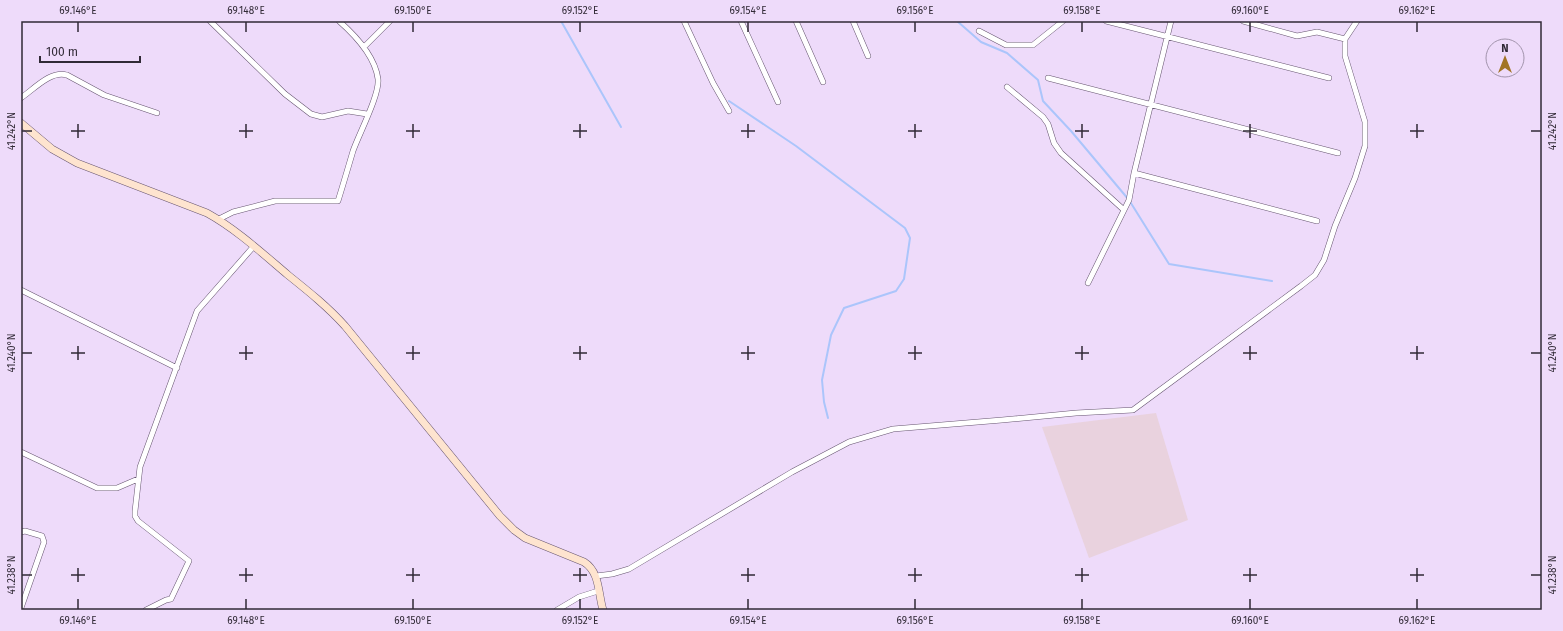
<svg xmlns="http://www.w3.org/2000/svg" width="1563" height="631" font-family="'Fira Sans',sans-serif">
<rect width="100%" height="100%" fill="#eedbfa"/>
<path fill="#e9d2de" d="M1156 413 1188 520 1089 558 1042 427Z"/>
<g fill="none" stroke-linecap="round" stroke-linejoin="round">
<path stroke="#abc5fb" stroke-width="2" d="M561 21 621 127
M957 21 981 42 1007 53 1038 80 1043 101 1071 131 1129 200 1169 264 1272 281
M729 101 796 146 905 228 910 238 904 279 896 291 844 308 831 335 822 380 824 402 828 418"/>
<defs>
<path id="street" d="M210 21 285 94 311 114 322 117 348 111 367 114
M684 21 713 83 729 111
M741 21 778 102
M796 21 823 82
M853 21 868 56
M1106 21 1329 78
M1171 21 1134 173 1317 221
M1243 21 1297 36 1317 32 1345 39
M979 31 1006 45H1033L1063 21
M364 47 390 21
M1048 78 1338 153
M1007 87 1043 117 1048 124 1054 143 1061 153 1124 210
M21 98C34 89 51 70 67 75L104 95 157 113
M219 219 233 212 275 201H338C343 185 348 168 353 151 359 134 380 94 378 79 375 56 356 36 339 21
M1088 283 1129 200 1134 173
M21 290 177 368
M21 452 97 488H117L138 479
M21 532 25 531 42 536 44 542 21 608
M596 576 612 574 629 569 792 472 849 442 893 429 1002 420 1076 413 1133 410 1301 286 1315 275 1324 260 1335 226 1355 178 1365 146V122L1345 56V39L1357 21
M146 610 166 600 171 599 189 561 138 521 135 516V511L140 467 197 311 254 246
M557 610 579 597 598 591"/>
<path id="secondary" d="M21 123 52 149 77 163 207 213C236 229 262 253 288 275 308 291 328 307 345 326L500 516 514 530 525 538 584 562C600 572 598 593 603 610"/>
</defs>
<use href="#street" stroke="#665570" stroke-width="6"/>
<use href="#secondary" stroke="#665570" stroke-width="8"/>
<use href="#street" stroke="#fff" stroke-width="5"/>
<use href="#secondary" stroke="#fee4cf" stroke-width="7"/>
</g>
<path fill="none" stroke="#312a36" stroke-width="1.5" d="M78 22V32M246 22V32M413 22V32M580 22V32M748 22V32M915 22V32M1082 22V32M1250 22V32M1417 22V32M78 124V138M246 124V138M413 124V138M580 124V138M748 124V138M915 124V138M1082 124V138M1250 124V138M1417 124V138M22 131H32M71 131H85M239 131H253M406 131H420M573 131H587M741 131H755M908 131H922M1075 131H1089M1243 131H1257M1410 131H1424M1531 131H1541M78 346V360M246 346V360M413 346V360M580 346V360M748 346V360M915 346V360M1082 346V360M1250 346V360M1417 346V360M22 353H32M71 353H85M239 353H253M406 353H420M573 353H587M741 353H755M908 353H922M1075 353H1089M1243 353H1257M1410 353H1424M1531 353H1541M78 568V582M246 568V582M413 568V582M580 568V582M748 568V582M915 568V582M1082 568V582M1250 568V582M1417 568V582M22 575H32M71 575H85M239 575H253M406 575H420M573 575H587M741 575H755M908 575H922M1075 575H1089M1243 575H1257M1410 575H1424M1531 575H1541M78 599V609M246 599V609M413 599V609M580 599V609M748 599V609M915 599V609M1082 599V609M1250 599V609M1417 599V609"/>
<rect width="1563" height="631" fill="none" stroke="#eedbfa" stroke-width="44"/>
<g transform="translate(1505 58)"><circle r="19" fill="#eedbfa" stroke="#a294ac"/>
<path d="M0-3L7 15L0 10L-7 15Z" fill="#a27426"/>
<text y="-6" font-size="11" font-weight="bold" text-anchor="middle" fill="#312a36">N</text>
</g>
<path d="M40 56v6h100v-6" fill="none" stroke="#312a36" stroke-width="2"/>
<text x="46" y="56" font-size="12" fill="#312a36" stroke="#eedbfa" stroke-width="3" paint-order="stroke">100 m</text>
<rect x="22" y="22" width="1519" height="587" fill="none" stroke="#312a36" stroke-width="1.5"/>
<g font-size="10" text-anchor="middle" fill="#312a36">
<text x="78" y="14">69.146°E</text>
<text x="246" y="14">69.148°E</text>
<text x="413" y="14">69.150°E</text>
<text x="580" y="14">69.152°E</text>
<text x="748" y="14">69.154°E</text>
<text x="915" y="14">69.156°E</text>
<text x="1082" y="14">69.158°E</text>
<text x="1250" y="14">69.160°E</text>
<text x="1417" y="14">69.162°E</text>
<text transform="translate(11 131) rotate(-90)" y="4">41.242°N</text>
<text transform="translate(1552 131) rotate(-90)" y="4">41.242°N</text>
<text transform="translate(11 353) rotate(-90)" y="4">41.240°N</text>
<text transform="translate(1552 353) rotate(-90)" y="4">41.240°N</text>
<text transform="translate(11 575) rotate(-90)" y="4">41.238°N</text>
<text transform="translate(1552 575) rotate(-90)" y="4">41.238°N</text>
<text x="78" y="624">69.146°E</text>
<text x="246" y="624">69.148°E</text>
<text x="413" y="624">69.150°E</text>
<text x="580" y="624">69.152°E</text>
<text x="748" y="624">69.154°E</text>
<text x="915" y="624">69.156°E</text>
<text x="1082" y="624">69.158°E</text>
<text x="1250" y="624">69.160°E</text>
<text x="1417" y="624">69.162°E</text>
</g>
</svg>
